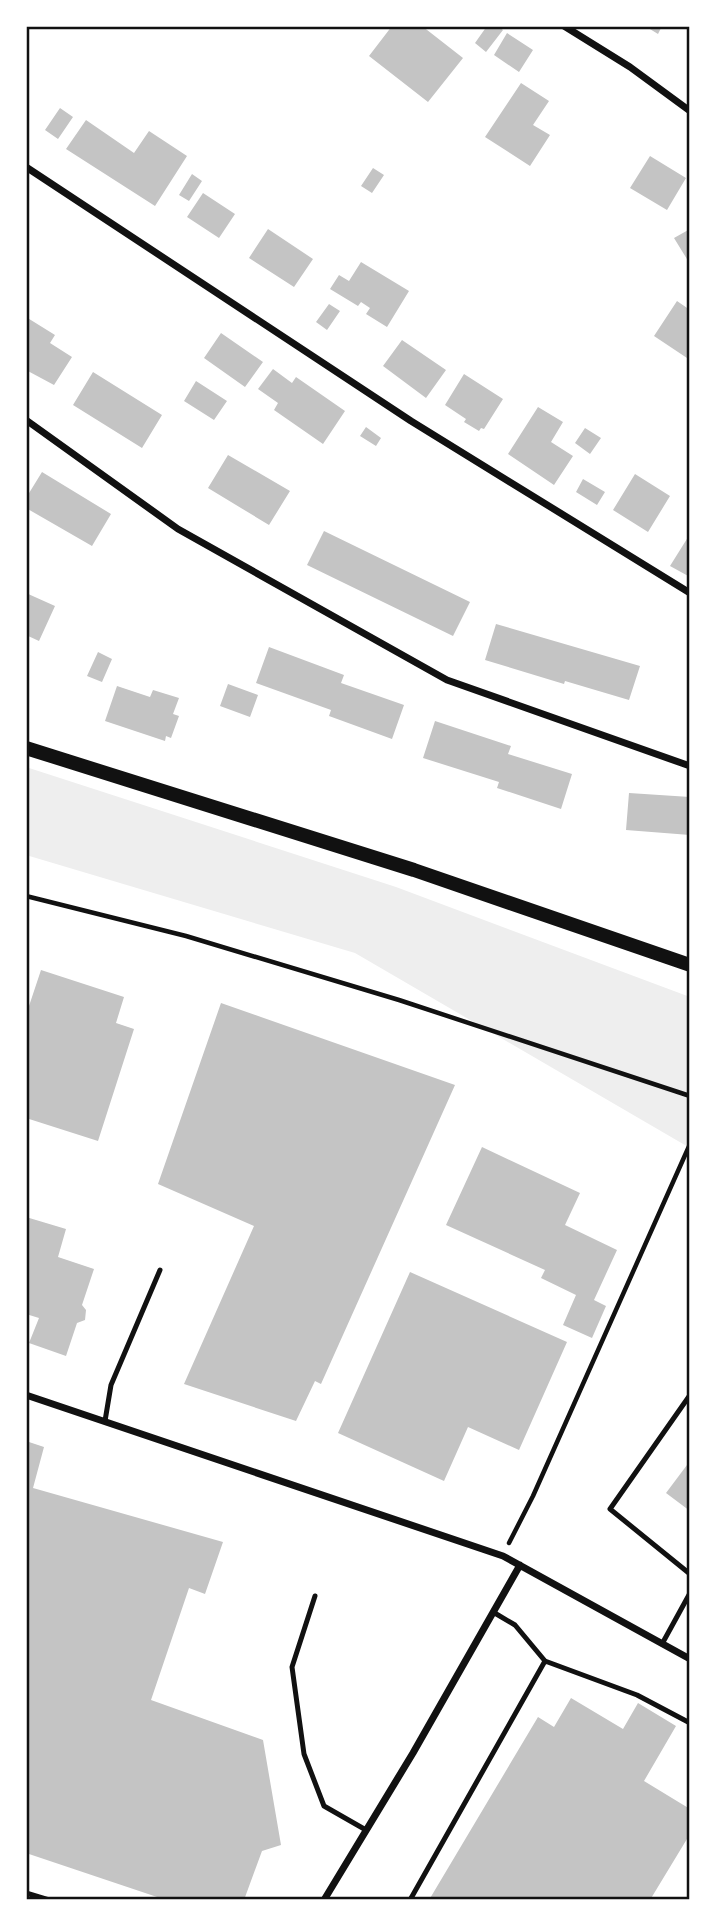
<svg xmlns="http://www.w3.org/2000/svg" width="716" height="1926" font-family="'Nunito Sans',sans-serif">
<rect width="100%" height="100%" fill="#fff"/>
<path fill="#eee" d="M26 767 396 887 690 997V1148L355 953 26 855Z"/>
<path fill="#c4c4c4" d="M392 26H422L463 58 428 102 369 56Z
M487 26H498L503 30 486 52 475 43Z
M645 26H662L658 34Z
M507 33 533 50 519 72 494 55Z
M521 83 549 101 533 125 550 135 530 166 485 137Z
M60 108 73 117 58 139 45 130Z
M86 120 134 153 149 131 187 156 155 206 66 149Z
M650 156 686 178 667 210 630 188Z
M373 168 384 175 372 193 361 186Z
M192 174 202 181 189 201 179 195Z
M203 193 235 214 219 238 187 217Z
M268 229 313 259 294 287 249 258Z
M690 229V264L674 238Z
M361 262 409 291 387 327 366 314 370 308 361 302 358 306 330 289 339 275 349 281Z
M677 301 690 310V360L654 336Z
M329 304 340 311 327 330 316 322Z
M26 317 55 335 50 343 72 357 54 385 26 370Z
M221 333 263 362 245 387 204 358Z
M402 340 446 370 426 398 383 366Z
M273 369 292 383 296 377 345 411 323 444 274 410 278 403 258 389Z
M93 372 162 415 142 448 73 405Z
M464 374 503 399 484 429 481 428 479 431 464 422 466 419 445 405Z
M196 381 227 401 214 420 184 401Z
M538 407 563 422 551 442 573 456 554 485 508 454Z
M366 427 381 438 376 446 360 436Z
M585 428 601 438 590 454 575 443Z
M228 455 290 491 269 525 208 488Z
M42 472 111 514 92 546 26 508V498Z
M635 474 670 496 648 532 613 510Z
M583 479 605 492 597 505 576 492Z
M324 531 470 602 453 636 307 565Z
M690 534V577L670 566Z
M26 593 55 606 39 641 26 635Z
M496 624 640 666 629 700 565 681 564 684 485 660Z
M269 647 344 675 341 683 404 705 392 739 329 716 331 710 256 683Z
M98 652 112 659 102 682 87 676Z
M228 684 258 695 250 717 220 706Z
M117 686 150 697 153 690 179 698 173 714 179 716 171 738 166 736 165 741 105 721Z
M435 721 511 746 508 754 572 774 561 809 497 788 499 782 423 758Z
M629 793 690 797V835L626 830Z
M41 970 124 997 116 1023 134 1029 98 1141 26 1118V1015Z
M221 1003 455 1085 321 1384 315 1381 296 1421 184 1384 254 1226 158 1184Z
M482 1147 580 1193 565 1225 617 1250 594 1300 606 1306 592 1338 563 1325 576 1295 541 1278 545 1270 446 1225Z
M26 1217 66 1229 58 1257 94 1269 82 1305 86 1310 85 1320 77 1323 66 1356 29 1343 39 1318 26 1314Z
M410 1272 567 1342 519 1450 468 1427 444 1481 338 1433Z
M26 1441 44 1447 33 1488 223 1542 205 1594 189 1588 151 1700 263 1740 281 1845 262 1851 244 1900H166L26 1853Z
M690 1461V1511L666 1493Z
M571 1698 623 1729 638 1703 676 1726 644 1781 690 1809V1834L650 1900H429L538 1717 554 1727Z"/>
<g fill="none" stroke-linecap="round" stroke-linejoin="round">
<path stroke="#111" stroke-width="4.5" d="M26 896 186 936 399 1000 690 1096
M509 1543 533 1496 690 1144"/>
<path stroke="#111" stroke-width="5" d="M690 1395 610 1509 690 1574
M105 1421 111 1385 160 1270
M315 1596 292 1667 304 1754 324 1806 366 1830
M662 1644 690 1593
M545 1661 637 1695 690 1723
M26 1893 49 1900
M410 1900 545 1661 515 1625 493 1612"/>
<path stroke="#111" stroke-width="7" d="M564 26 630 67 690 111
M26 167 411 421 690 593
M26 420 178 529 447 680 690 766
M26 1395 503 1556 690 1659
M324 1900 413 1753 520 1565"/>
<path stroke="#111" stroke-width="14" d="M26 748 414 870 690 965"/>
</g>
<rect width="716" height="1926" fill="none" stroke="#ffffff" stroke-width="56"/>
<rect x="28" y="28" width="660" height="1870" fill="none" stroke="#111" stroke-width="2.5"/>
</svg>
